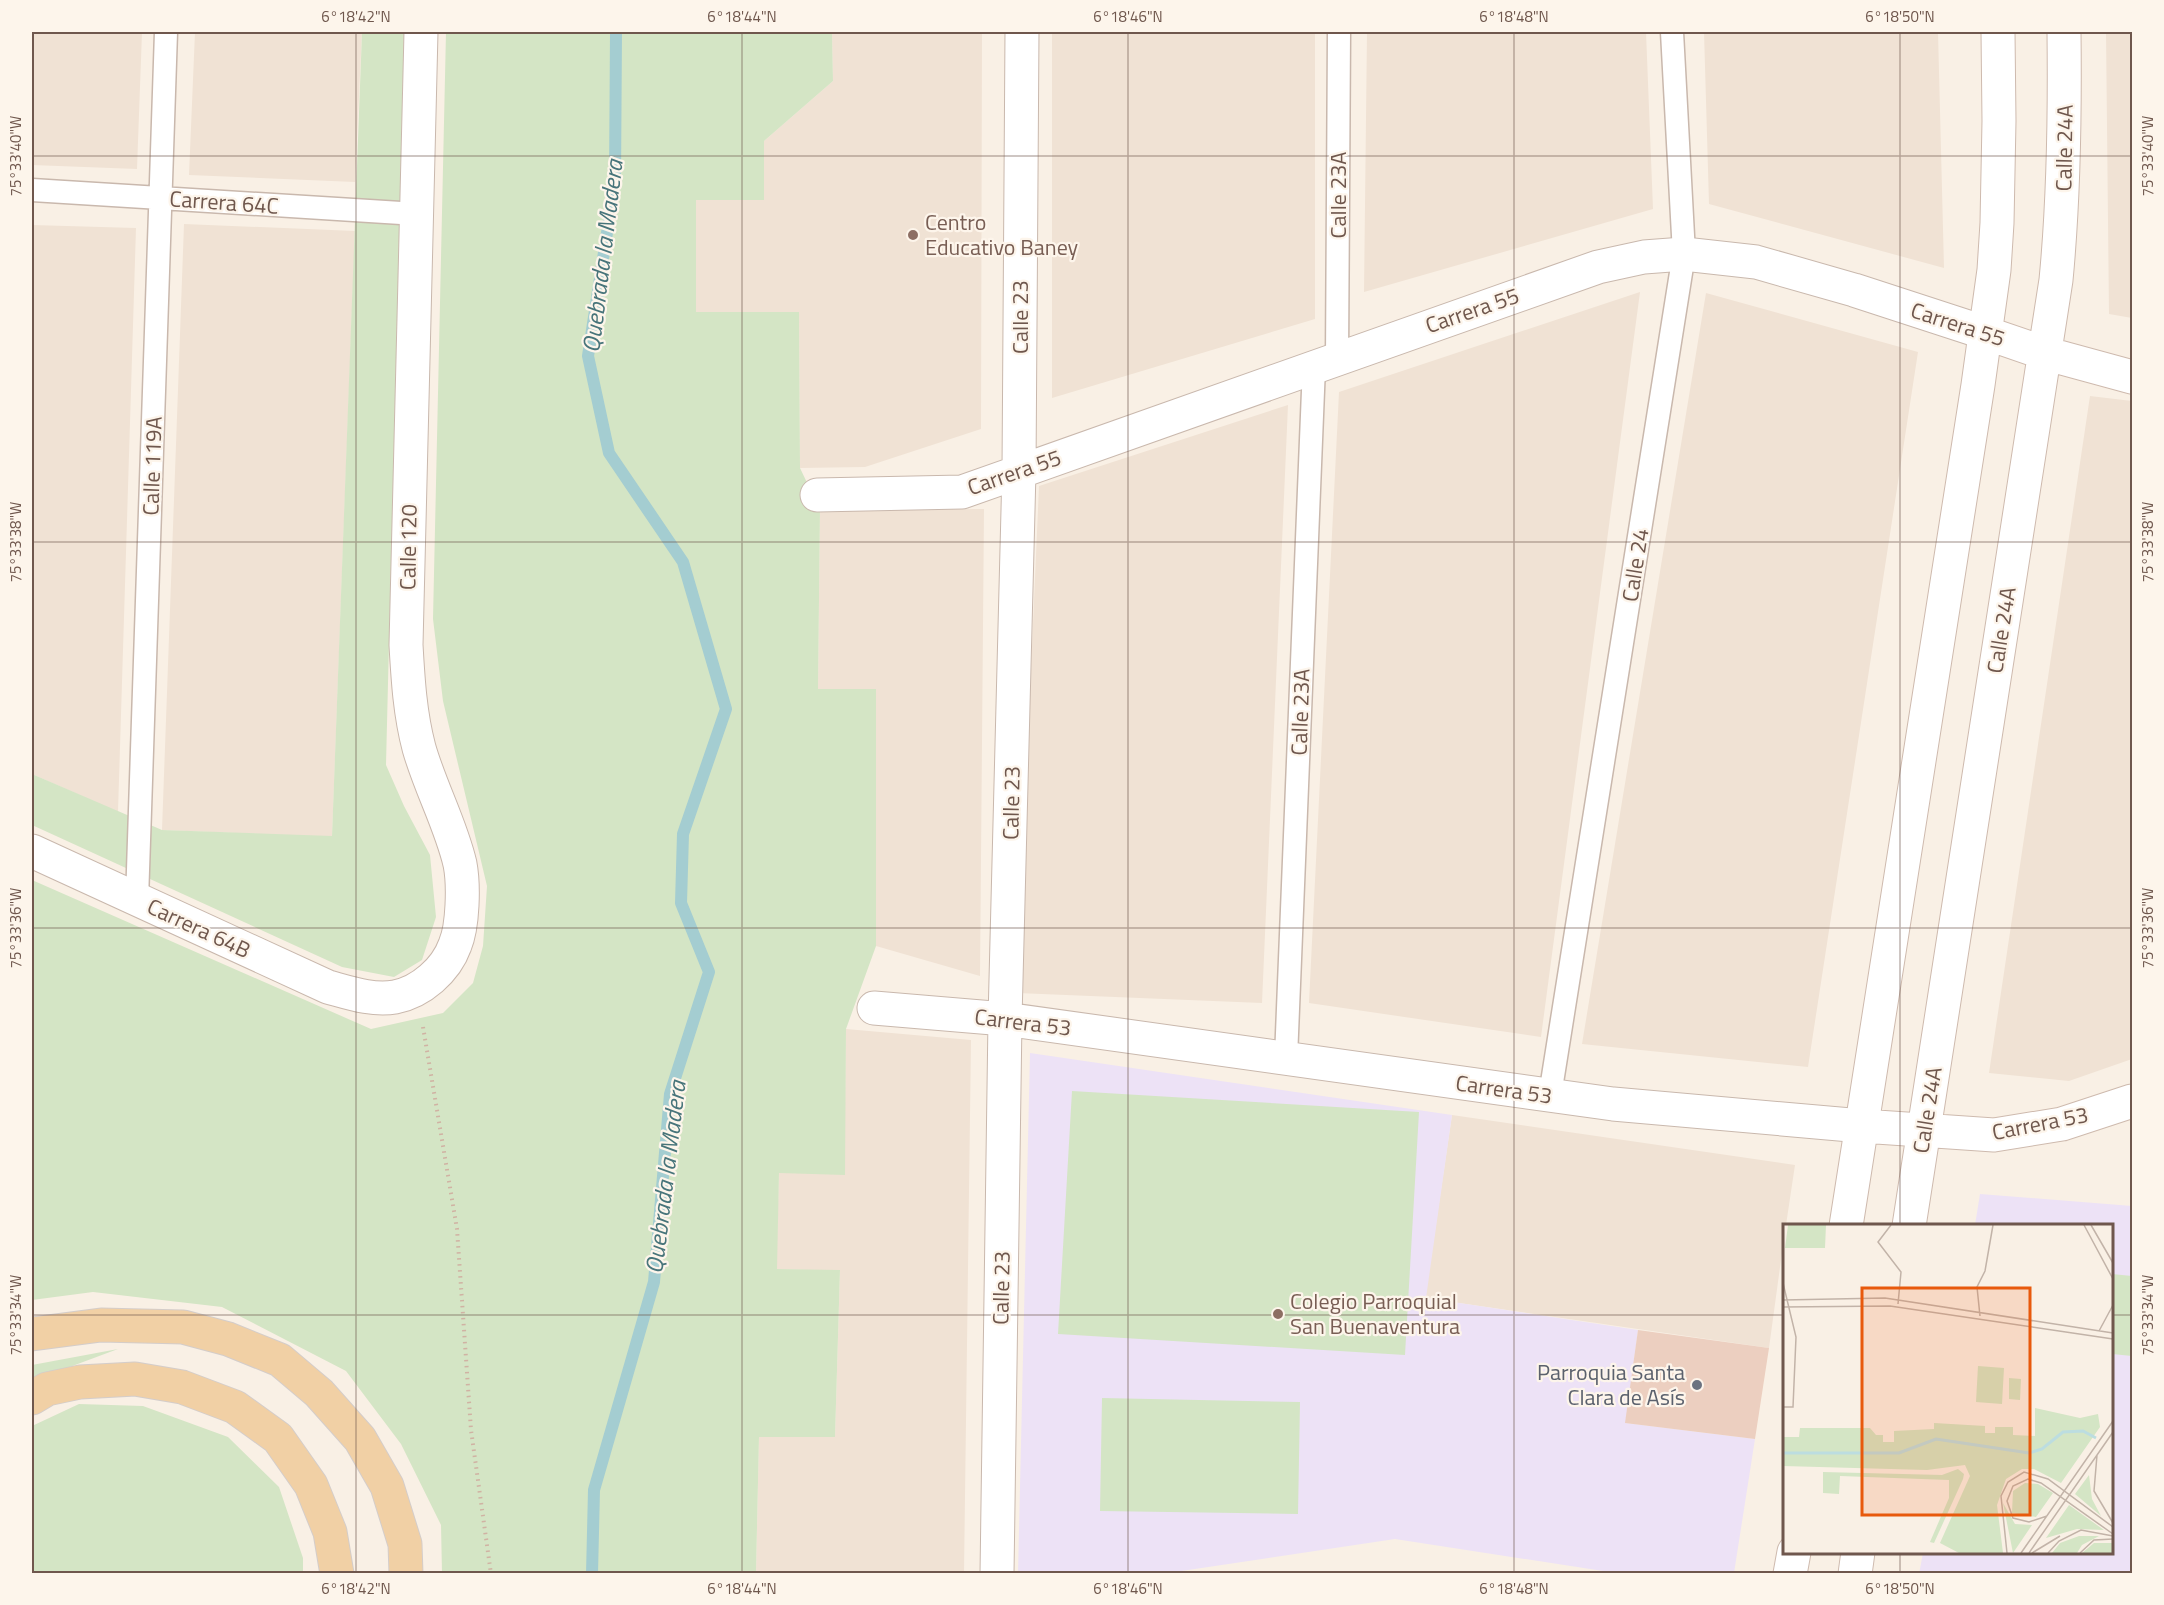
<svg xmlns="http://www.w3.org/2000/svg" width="2164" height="1605" font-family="'Titillium Web',sans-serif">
<rect width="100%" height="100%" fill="#f9f0e5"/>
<path fill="#f0e2d4" d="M32 32H142L137 169 32 165Z
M195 32H362L355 182 189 175Z
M832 32H982L981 429 865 467 800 468 799 312H696V199L764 200V141L833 81Z
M1052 32H1315V319L1052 398Z
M1367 32H1646L1653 209 1364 292Z
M1704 32H1938L1944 268 1709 204Z
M2106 32H2132V318L2109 314Z
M184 224 355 231 332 837 162 830Z
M32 225 136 228 118 812 32 774Z
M1640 292 1541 1037 1309 1003 1339 392Z
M1706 293 1918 352 1808 1067 1582 1044Z
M2090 396 2132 401V1059L2069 1081 1989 1073Z
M1288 405 1262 1003 1017 993 1039 486Z
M984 509 980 976 876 946V689H818L820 510Z
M846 1029 971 1040 964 1573 756 1574 759 1437H835L840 1271 776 1269 779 1172 844 1174Z
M1452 1115 1795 1165 1786 1225 1784 1226V1238L1769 1348 1425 1298Z"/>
<path fill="#ede2f6" d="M1030 1053 1452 1115 1426 1298 1638 1330 1626 1423 1755 1439 1734 1573H1616L1395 1539 1168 1573 1018 1574Z
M1980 1194 2132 1206V1573L1919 1574 1923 1553 2112 1552V1226L1975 1225Z"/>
<path fill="#d4e5c5" d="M362 32H404L386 765 404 806 430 855 436 917 422 960 394 977 342 967 32 825V774L162 830 332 836Z
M446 32H832L833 81 764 141V200H696V312H799L800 468 820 510 818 689H876V946L846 1029 845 1175 779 1173 777 1269 840 1270 835 1437H759L756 1573H442L441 1525 401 1444 346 1371 222 1307 93 1292 32 1300V880L371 1029 443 1013 473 983 483 946 487 886 443 701 433 619Z
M1072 1091 1419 1112 1405 1355 1058 1334Z
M2112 1274 2132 1276V1356L2112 1354Z
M118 1349 32 1381V1365Z
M1102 1398 1300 1402 1298 1514 1100 1511Z
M79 1404 143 1406 228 1437 279 1487 303 1558V1573H32V1426Z"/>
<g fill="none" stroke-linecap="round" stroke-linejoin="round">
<path stroke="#a4cdd1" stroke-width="12" d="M592 1574 594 1490 654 1282 670 1094 709 972 681 903 683 834 726 709 683 562 609 453 588 356 615 181 616 32"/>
</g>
<path fill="#eccfc0" d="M1638 1330 1769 1348 1755 1439 1625 1423Z"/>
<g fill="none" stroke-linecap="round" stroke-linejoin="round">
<defs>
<path id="lane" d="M32 190 417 214
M1337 358 1339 32
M137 900 166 32
M1286 1058 1314 366
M1550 1095 1684 254 1672 32"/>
<path id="street" d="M817 495 962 492 1598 267 1644 257 1684 254 1756 262 1854 290 1986 333
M32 851 328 987C350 993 373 1001 395 997 421 992 446 970 455 945 463 926 464 885 460 864 451 825 430 787 419 748 410 714 408 680 406 645L421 32
M874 1008 1005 1019 1613 1104 1862 1126
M997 1574 1005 1019 1019 471 1022 32"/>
<path id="secondary" d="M1986 333 2044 353 2132 377
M1862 1126 1994 1135 2062 1124 2132 1101
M1846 1226 1978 385 1994 270 1997 223 1999 121 1998 32
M1909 1226 2056 280C2064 197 2065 115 2064 32
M1790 1574 1794 1552
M1855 1574 1858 1552"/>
<path id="primary" d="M32 1334 101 1325 183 1327 228 1339 280 1360 319 1393 360 1439 387 1486 405 1544 406 1574
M32 1398 47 1389 80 1382 135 1379 182 1387 235 1407 278 1438 311 1485 330 1532 337 1574"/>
</defs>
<use href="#lane" stroke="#c9b8ad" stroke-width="25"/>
<use href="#street" stroke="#c9b8ad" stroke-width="35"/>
<use href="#secondary" stroke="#cebaae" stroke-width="35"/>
<use href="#primary" stroke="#d4cdca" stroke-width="35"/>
<path stroke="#d0b2a3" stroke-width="4" stroke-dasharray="1.5 4.5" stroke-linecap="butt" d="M423 1027 457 1229 471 1430 491 1574"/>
<use href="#lane" stroke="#fff" stroke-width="22"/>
<use href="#street" stroke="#fff" stroke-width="33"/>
<use href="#secondary" stroke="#fff" stroke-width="33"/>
<use href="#primary" stroke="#f1d0a5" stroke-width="33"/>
</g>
<path fill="none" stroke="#6f574d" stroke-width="1.5" stroke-opacity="0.45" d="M356 32V1574M742 32V1574M1128 32V1574M1514 32V1574M1900 32V1226M32 156H2132M32 542H2132M32 928H2132M32 1315H1784M2112 1315H2132M1900 1552V1574"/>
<g fill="#8d6e63" stroke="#fdf5eb" stroke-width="2">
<circle cx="913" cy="235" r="6"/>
<circle cx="1278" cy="1314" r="6"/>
</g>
<circle fill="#6b7280" stroke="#fdf5eb" stroke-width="2" cx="1697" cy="1385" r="6"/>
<g text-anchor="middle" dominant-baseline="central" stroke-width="4.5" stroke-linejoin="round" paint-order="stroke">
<g font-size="22" fill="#6f574d" stroke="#fdf5eb">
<text transform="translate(2064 148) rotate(-89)">Calle 24A</text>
<text transform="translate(1338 195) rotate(-90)">Calle 23A</text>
<text transform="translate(224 202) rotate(4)">Carrera 64C</text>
<text transform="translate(1472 310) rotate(-19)">Carrera 55</text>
<text transform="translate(1020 317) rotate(-90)">Calle 23</text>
<text transform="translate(1958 324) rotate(18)">Carrera 55</text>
<text transform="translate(152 466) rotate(-88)">Calle 119A</text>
<text transform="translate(1014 472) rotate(-19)">Carrera 55</text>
<text transform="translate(408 547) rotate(-89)">Calle 120</text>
<text transform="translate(1635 565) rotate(-81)">Calle 24</text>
<text transform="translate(2001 630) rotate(-81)">Calle 24A</text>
<text transform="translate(1300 712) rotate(-88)">Calle 23A</text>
<text transform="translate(1011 803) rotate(-89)">Calle 23</text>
<text transform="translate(199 928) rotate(25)">Carrera 64B</text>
<text transform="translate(1023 1022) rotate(7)">Carrera 53</text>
<text transform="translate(1504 1089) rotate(8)">Carrera 53</text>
<text transform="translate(1927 1110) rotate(-81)">Calle 24A</text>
<text transform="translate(2040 1123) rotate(-11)">Carrera 53</text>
<text transform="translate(1001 1288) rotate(-89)">Calle 23</text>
</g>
<g font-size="22" fill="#785e54" stroke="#fdf5eb" text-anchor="start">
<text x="925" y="222">Centro<tspan x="925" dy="25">Educativo Baney</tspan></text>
<text x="1290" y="1301">Colegio Parroquial<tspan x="1290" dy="25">San Buenaventura</tspan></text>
</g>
<g font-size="22" fill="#5b616d" stroke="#fdf5eb" text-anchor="end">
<text x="1685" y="1372">Parroquia Santa<tspan x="1685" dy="25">Clara de Asís</tspan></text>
</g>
<g font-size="24" font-style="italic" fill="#47747a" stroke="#fdf5eb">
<text transform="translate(602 256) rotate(-83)">Quebrada la Madera</text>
<text transform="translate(665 1177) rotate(-83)">Quebrada la Madera</text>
</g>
</g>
<g transform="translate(1783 1224)">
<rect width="330" height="330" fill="#f9f0e5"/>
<path d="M5 1H43L42 24H2ZM195 142 221 144 219 180 193 178ZM226 154 238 155 237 176 226 175ZM252 184 297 194 315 190 317 203 278 259 251 245H239L223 255 214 281 220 329H176L157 319 187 252 182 241 144 246 0 242V213H16L17 204H87L93 211H100V218H111V207L151 205V199L202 202V209H212V203H230V211L252 212ZM175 245 181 250 180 255 151 319 147 318 166 274V256L57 252 56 270 40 269V248L159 251ZM306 251 309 275 318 292 292 270ZM242 259 255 260 270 269 253 293 229 289 230 267ZM220 279 232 300 249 301 230 329ZM286 281 321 306 294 305 263 314ZM296 312H316L299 321 294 329H269L277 319ZM311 319H330V329H299Z" fill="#d4e5c5"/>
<path fill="none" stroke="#bcdde0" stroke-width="3" d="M0 229H116L153 215 246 229 259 225 280 208 300 207 313 214"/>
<path fill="none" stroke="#c2b3a8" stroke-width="1.5" d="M108 1 95 18 118 48 115 80M301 1 330 55M308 1 330 39M0 59 13 113 10 183H0M0 76 102 74 330 109M0 83 107 82 330 115M197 92 194 63 202 47 210 1M316 107 330 81M314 231 311 267 330 299M264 292 246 298 230 294 224 277 230 262 245 255 258 259 330 310M224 329 218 272 225 258 241 248 265 255 330 303M238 329 330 197M246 329 330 208M249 329 277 312M265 329 276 317 298 306 330 312M297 329 311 316 330 315"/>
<path fill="#e8590c" fill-opacity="0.15" stroke="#e8590c" stroke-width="3" d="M79 64H247V291H79Z"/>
<rect width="330" height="330" fill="none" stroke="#6f574d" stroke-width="3"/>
</g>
<rect width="2164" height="1605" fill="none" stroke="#fdf5eb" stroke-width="66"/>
<rect x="33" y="33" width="2098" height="1539" fill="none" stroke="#6f574d" stroke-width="2"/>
<g font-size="15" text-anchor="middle" fill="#6f574d">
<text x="356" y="22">6°18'42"N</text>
<text x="742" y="22">6°18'44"N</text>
<text x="1128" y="22">6°18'46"N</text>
<text x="1514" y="22">6°18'48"N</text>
<text x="1900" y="22">6°18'50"N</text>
<text transform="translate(2148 156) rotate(-90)" y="5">75°33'40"W</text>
<text transform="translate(16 156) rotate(-90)" y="5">75°33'40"W</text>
<text transform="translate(2148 542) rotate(-90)" y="5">75°33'38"W</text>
<text transform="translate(16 542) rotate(-90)" y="5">75°33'38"W</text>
<text transform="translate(2148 928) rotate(-90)" y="5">75°33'36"W</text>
<text transform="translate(16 928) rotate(-90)" y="5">75°33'36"W</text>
<text transform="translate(2148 1315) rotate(-90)" y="5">75°33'34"W</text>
<text transform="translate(16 1315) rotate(-90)" y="5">75°33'34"W</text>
<text x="356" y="1594">6°18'42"N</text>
<text x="742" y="1594">6°18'44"N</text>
<text x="1128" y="1594">6°18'46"N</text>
<text x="1514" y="1594">6°18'48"N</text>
<text x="1900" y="1594">6°18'50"N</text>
</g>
</svg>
